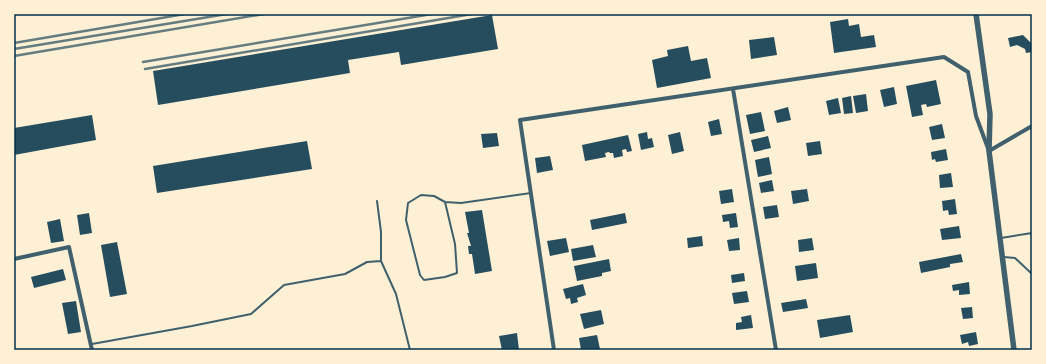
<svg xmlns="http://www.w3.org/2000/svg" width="1046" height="364" font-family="Overpass,sans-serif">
<rect width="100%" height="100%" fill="#fdf0d5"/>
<path fill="#264d5e" d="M492 15 498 49 401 65 399 52 348 60 350 73 158 105 153 71Z
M848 19 849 26 859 24 861 37 874 35 876 47 834 53 830 22Z
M1023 35 1031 43 1032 52 1026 53 1025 49 1017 45 1010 47 1008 38Z
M774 37 777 55 751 59 749 40Z
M688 46 691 61 707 58 711 78 657 88 652 60 668 56 667 50Z
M936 80 941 104 927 107 926 104 921 105 923 115 912 117 906 86Z
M894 87 897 104 884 107 880 90Z
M866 94 868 111 856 113 853 96Z
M851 96 853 113 844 114 842 98Z
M838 98 841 113 829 115 826 101Z
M788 107 791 120 777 123 774 111Z
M761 112 765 131 750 134 746 115Z
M92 115 96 140 14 155V128Z
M719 119 722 134 711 136 708 122Z
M942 124 945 138 932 140 929 127Z
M647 132 648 139 652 138 654 147 641 150 638 134Z
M680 132 684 151 672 154 668 135Z
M497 133 499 146 483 148 481 134Z
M628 135 632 151 627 152 626 149 622 150 623 156 614 158 613 153H610L609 152 605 153 606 157 585 161 582 145Z
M768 136 771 148 754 152 751 140Z
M307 141 312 169 157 193 153 166Z
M820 141 822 154 808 156 806 143Z
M946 149 948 160 936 162 935 159 932 160 931 152Z
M550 156 553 170 537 173 535 158Z
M769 157 772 174 758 177 755 160Z
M951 173 953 187 940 188 939 175Z
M772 180 774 191 761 193 759 183Z
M732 189 734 202 721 204 719 191Z
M807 189 809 201 793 204 791 191Z
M955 199 957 214 949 215 948 210 943 211 942 201Z
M777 205 779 217 765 219 763 207Z
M482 210 492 271 475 274 472 254H469L468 246H471L467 233H469L465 212Z
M89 213 92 233 80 235 77 215Z
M625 213 627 223 592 230 590 220Z
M736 213 738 227 730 228 729 221 723 222 722 215Z
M60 219 64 241 51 243 47 222Z
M959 226 961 238 942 240 940 229Z
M702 236 703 246 688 248 687 238Z
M566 238 569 252 550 256 547 241Z
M739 238 740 250 729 251 727 240Z
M812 238 814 250 799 252 798 240Z
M117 242 127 294 110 297 101 245Z
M593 245 596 257 573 261 571 249Z
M961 254 963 262 950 264V267L921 273 919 262Z
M609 259 611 271 602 273V276L577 281 574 266Z
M816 263 818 278 797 281 795 266Z
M63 269 66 280 34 288 31 277Z
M744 273 745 281 732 283 731 275Z
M969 282 970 294 959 295V290L953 291 952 285Z
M583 284 586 295 577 298 578 302 571 304 570 298 566 299 563 289Z
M747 291 749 302 734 304 732 293Z
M806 299 808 308 783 312 781 303Z
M76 301 81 332 68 334 62 303Z
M972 307 973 318 963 319 961 308Z
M601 310 604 324 584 329 580 314Z
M751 315 753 328 736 330V323L742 322 741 317Z
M850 315 853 332 820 338 817 320Z
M976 332 978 344 969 346 968 342 962 344 960 335Z
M517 333 519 350H502L499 336Z
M597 335 600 349 581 350 579 338Z"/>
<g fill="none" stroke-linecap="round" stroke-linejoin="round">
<path stroke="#3f606c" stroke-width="2" d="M1032 88V93
M377 201 381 232V261
M445 202 455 244 457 273 445 277 424 280 420 275 406 220 408 203 421 195 434 196 445 202 461 203 531 193
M1001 238 1032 233
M1004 257 1015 258 1032 274
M92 344 192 326 251 314 284 285 345 274 367 262 381 261 396 294 410 350"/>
<path stroke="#3f606c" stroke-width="4" d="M733 89 776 350
M14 259 69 247 92 350
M554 350 520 120 944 57 968 72 976 116 989 151 1032 126"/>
<path stroke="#3f606c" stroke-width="5.5" d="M976 14 990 114 989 151 1014 350"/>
<path stroke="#657d81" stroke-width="2.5" d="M14 43 185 14
M14 49 227 14
M14 56 264 14
M143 62 432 14
M145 69 472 14"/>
</g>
<rect width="1046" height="364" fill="none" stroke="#fdf0d5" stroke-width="30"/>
<rect x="15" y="15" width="1016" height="334" fill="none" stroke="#003049" stroke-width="1.5"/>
</svg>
